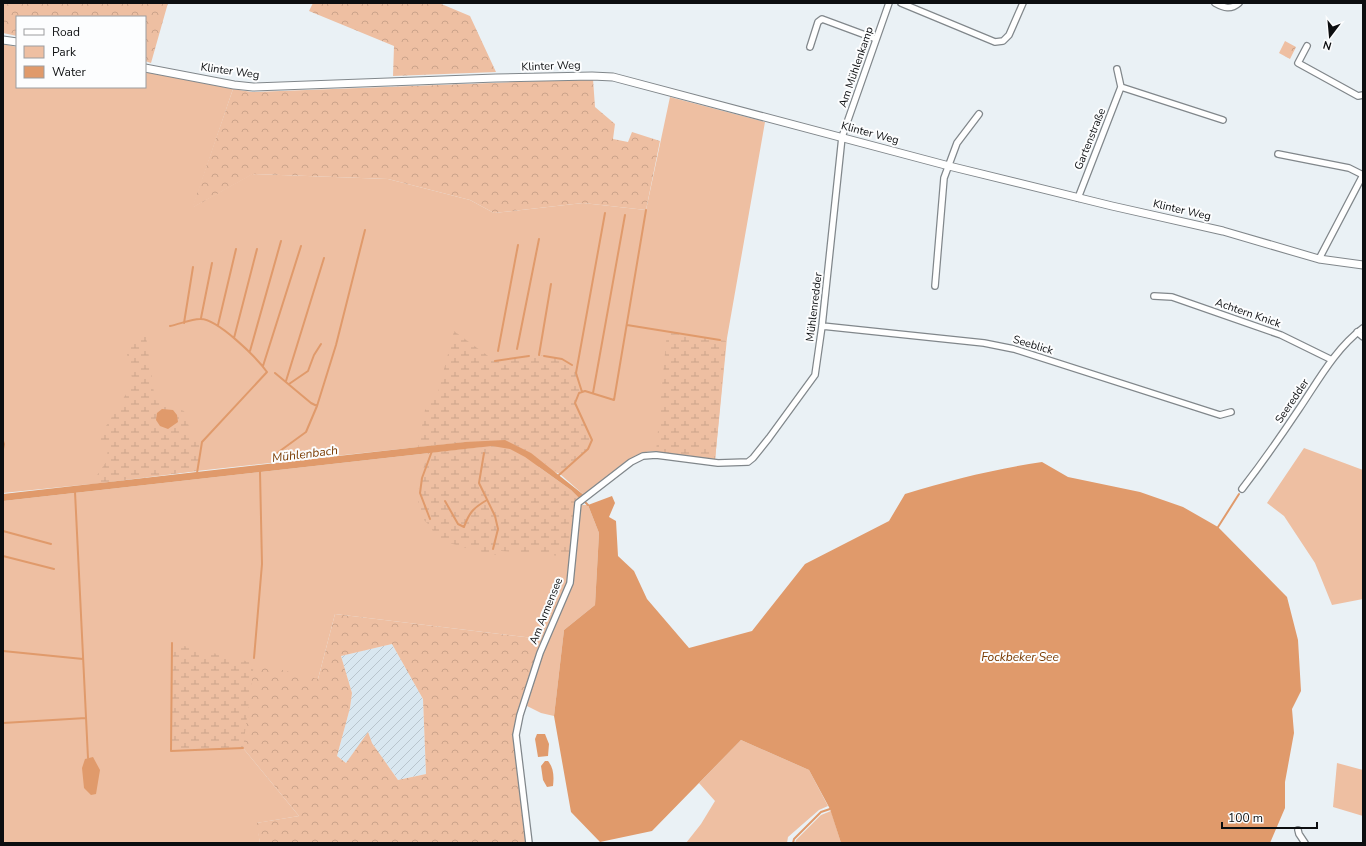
<svg xmlns="http://www.w3.org/2000/svg" width="1366" height="846" font-family="'Nunito Sans',sans-serif">
<defs>
<pattern id="industrial-furrows" width="10" height="10" patternUnits="userSpaceOnUse"><rect width="10" height="10" fill="#d9e7f0"/><path d="M-1 1l2-2M0 10L10 0M9 11l2-2" fill="none" stroke="#b9c5cd"/></pattern>
<pattern id="forest-crowns" width="20" height="18" patternUnits="userSpaceOnUse"><rect width="20" height="18" fill="#eebfa2"/><path d="M2 6a3 3 0 1 1 6 0M12 15a3 3 0 1 1 6 0" fill="none" stroke="#cba38a"/></pattern>
<pattern id="wetland-marsh" width="20" height="14" patternUnits="userSpaceOnUse"><rect width="20" height="14" fill="#eebfa2"/><path d="M1 5h8M5 5V1M11 12h8M15 12V8" fill="none" stroke="#cba38a"/></pattern>
</defs>
<rect width="100%" height="100%" fill="#eaf1f5"/>
<path fill="url(#industrial-furrows)" d="M392 644 423 699 426 774 398 780 372 743 346 763 337 756 350 708 352 693 341 656Z"/>
<path fill="#eebfa2" d="M3 44 17 47V87H145V72L233 89 193 207 252 174 388 179 470 200 494 213 583 203 646 210 670 97 765 122 727 338 715 460C699 458 656 448 642 453 623 460 601 483 585 496L560 474 465 442 197 471 91 484 3 493Z
M492 446 581 500 568 582 542 639 335 614 318 679 243 748 299 816 257 823 260 843H3V501Z
M1304 448 1363 470V599L1332 605 1315 563 1284 516 1267 503Z
M579 505H588L599 533 595 605 564 630 554 716 541 713 527 706 542 654 573 584Z
M741 740 809 770 828 806 819 810 788 837 787 843H686L701 824 715 801 699 783Z
M1337 763 1363 770V816L1333 807Z
M831 811 841 843H795L796 840 821 815Z"/>
<path fill="url(#forest-crowns)" fill-rule="evenodd" d="M3 3H168L151 63 145 61V17H17V36L3 33Z
M313 3H439L470 16 496 72 393 76 394 46 309 11Z
M1285 41 1296 47 1290 59 1279 53Z
M593 79 595 107 615 124 613 139 628 142 632 132 660 141 646 210 583 203 494 213 470 200 388 179 253 174 192 208 233 89 252 92Z
M335 614 542 639 522 704 515 734 527 843H260L256 823 299 816 243 748 254 663 318 679ZM392 644 423 699 426 774 398 780 372 743 368 732 346 763 337 756 350 708 352 693 341 656Z"/>
<path fill="url(#wetland-marsh)" d="M454 331 495 361 539 355 562 359 572 365 576 373 582 392 579 394 575 403 592 440 588 449 560 474 531 453 505 440 465 442 418 447 425 410 437 396Z
M667 331 726 341 715 460 656 452Z
M146 336 155 400 184 411 192 436 202 442 197 471 91 484 106 462 108 448 96 442 133 383 125 345Z
M492 446 510 449 525 457 571 490 581 500 571 557 501 551 497 555 473 550 446 542 435 535 430 526 419 515 418 493 421 476 428 453Z
M172 643 254 663 243 748 171 751Z"/>
<path fill="#e09a6b" d="M162 409 173 410 177 415 178 422 168 429 160 426 156 420 157 413Z
M505 440 531 453 585 496 581 500 571 490 525 457 510 449 492 446 3 501V494L418 447 465 442Z
M1042 462 1068 477 1140 492 1183 507 1218 527 1287 597 1298 640 1301 691 1292 709 1294 733 1285 782V808L1270 843H841L830 809 809 770 741 740 652 831 600 842 571 812 554 716 564 630 595 605 599 533 588 505 612 496 615 503 609 517 616 521 618 556 634 571 647 599 689 648 752 631 805 564 889 521 905 494C950 480 995 469 1042 462Z
M537 734H545L549 744 548 756 538 757 535 739Z
M93 757 100 770 96 794 91 795 84 788 82 768 85 759Z
M545 761H548C554 768 554 777 553 786L547 787 543 780 541 766Z"/>
<g fill="none" stroke-linecap="round" stroke-linejoin="round">
<path stroke="#e09a6b" stroke-width="2" d="M201 318 212 263
M184 323 193 267
M218 325 236 249
M627 325 720 340
M170 326C180 324 191 319 200 319 217 318 257 358 267 372L202 442 197 473
M234 338 257 249
M517 349 539 239
M250 351 281 241
M498 351 518 245
M539 355 551 284
M544 356 562 359 572 365
M495 361 529 356
M263 366 301 246
M275 373 311 403 317 406
M286 381 324 258
M289 384 308 371 314 355 321 344
M582 392 576 373 605 213
M593 393 625 215
M3 441 4 444 3 449
M484 453 479 483 495 516 498 529 493 549
M273 456 306 432 317 406 336 345 365 230
M559 475 588 449 592 440 575 403 579 393 585 391 614 400 646 210
M75 492 88 758
M583 500 588 505
M445 501 458 524 464 527C469 513 473 508 487 500
M430 519 420 493 422 478 432 451
M1218 527 1239 494
M3 531 51 544
M3 556 54 569
M172 643 171 751 243 748
M3 651 83 659
M254 658 262 564 260 472
M3 723 86 718
M793 843 794 839 821 812 830 809"/>
<defs>
<path id="street" d="M901 3 995 42 1003 41 1009 35 1023 3
M1215 3C1224 8 1231 10 1239 3
M1307 46 1298 63 1358 96 1363 95
M810 47 818 22 822 19 876 39
M1117 69 1121 87
M1278 154 1349 168 1363 175 1319 259
M1078 198 1121 87 1223 120
M935 286 944 178 957 143 979 114
M1154 296 1172 297 1281 335 1332 360
M822 326 984 343 1014 349 1220 415 1231 412
M1357 332 1363 337
M1242 489C1262 463 1281 436 1299 409 1318 381 1335 349 1363 328
M1298 830 1299 834 1305 843
M529 843 516 735 520 715 540 653 570 583 578 503 631 462 643 456 656 455 718 463 748 462 753 458 769 438 815 375 822 326 842 137 889 3"/>
<path id="secondary" d="M3 40 17 42
M145 68 234 85 253 87 496 78 592 76 613 77 949 166 1112 206 1223 231 1319 259 1363 265"/>
</defs>
<use href="#street" stroke="#81878b" stroke-width="8"/>
<use href="#secondary" stroke="#81878b" stroke-width="9"/>
<use href="#street" stroke="#fff" stroke-width="5.5"/>
<use href="#secondary" stroke="#fff" stroke-width="7"/>
</g>
<g text-anchor="middle" dominant-baseline="central" stroke-width="4" stroke-linejoin="round" paint-order="stroke">
<g font-size="11" fill="#0c0e10" stroke="#fcfdfe">
<text transform="translate(551 66) rotate(-2)">Klinter Weg</text>
<text transform="translate(856 67) rotate(-71)">Am Mühlenkamp</text>
<text transform="translate(230 71) rotate(8)">Klinter Weg</text>
<text transform="translate(870 133) rotate(15)">Klinter Weg</text>
<text transform="translate(1090 139) rotate(-68)">Gartenstraße</text>
<text transform="translate(1182 210) rotate(13)">Klinter Weg</text>
<text transform="translate(814 307) rotate(-83)">Mühlenredder</text>
<text transform="translate(1248 313) rotate(19)">Achtern Knick</text>
<text transform="translate(1033 345) rotate(17)">Seeblick</text>
<text transform="translate(1292 401) rotate(-56)">Seeredder</text>
<text transform="translate(546 611) rotate(-68)">Am Armensee</text>
</g>
<g font-size="12" font-style="italic" fill="#793a00" stroke="#fcfdfe">
<text transform="translate(305 454) rotate(-7)">Mühlenbach</text>
<text x="1020" y="657">Fockbeker See</text>
</g>
</g>
<rect width="1366" height="846" fill="none" stroke="#0c0e10" stroke-width="8"/>
<rect x="16" y="16" width="130" height="72" fill="#fcfdfe" stroke="#9c9d9f"/>
<rect x="24" y="29" width="20" height="6" fill="#ffffff" stroke="#9c9d9f"/>
<text x="52" y="36" font-size="12" fill="#0c0e10">Road</text>
<rect x="24" y="46" width="20" height="12" fill="#eebfa2" stroke="#9c9d9f"/>
<text x="52" y="56" font-size="12" fill="#0c0e10">Park</text>
<rect x="24" y="66" width="20" height="12" fill="#e09a6b" stroke="#9c9d9f"/>
<text x="52" y="76" font-size="12" fill="#0c0e10">Water</text>
<g transform="translate(1330 36) rotate(196)" stroke="#fcfdfe" stroke-width="3" paint-order="stroke">
<path d="M0-3L7 15L0 10L-7 15Z" fill="#0c0e10"/>
<text y="-6" font-size="11" font-weight="bold" text-anchor="middle" fill="#0c0e10">N</text>
</g>
<path d="M1222 822v6h95v-6" fill="none" stroke="#0c0e10" stroke-width="2"/>
<text x="1228" y="822" font-size="12" fill="#0c0e10" stroke="#fcfdfe" stroke-width="3" paint-order="stroke">100 m</text>
</svg>
